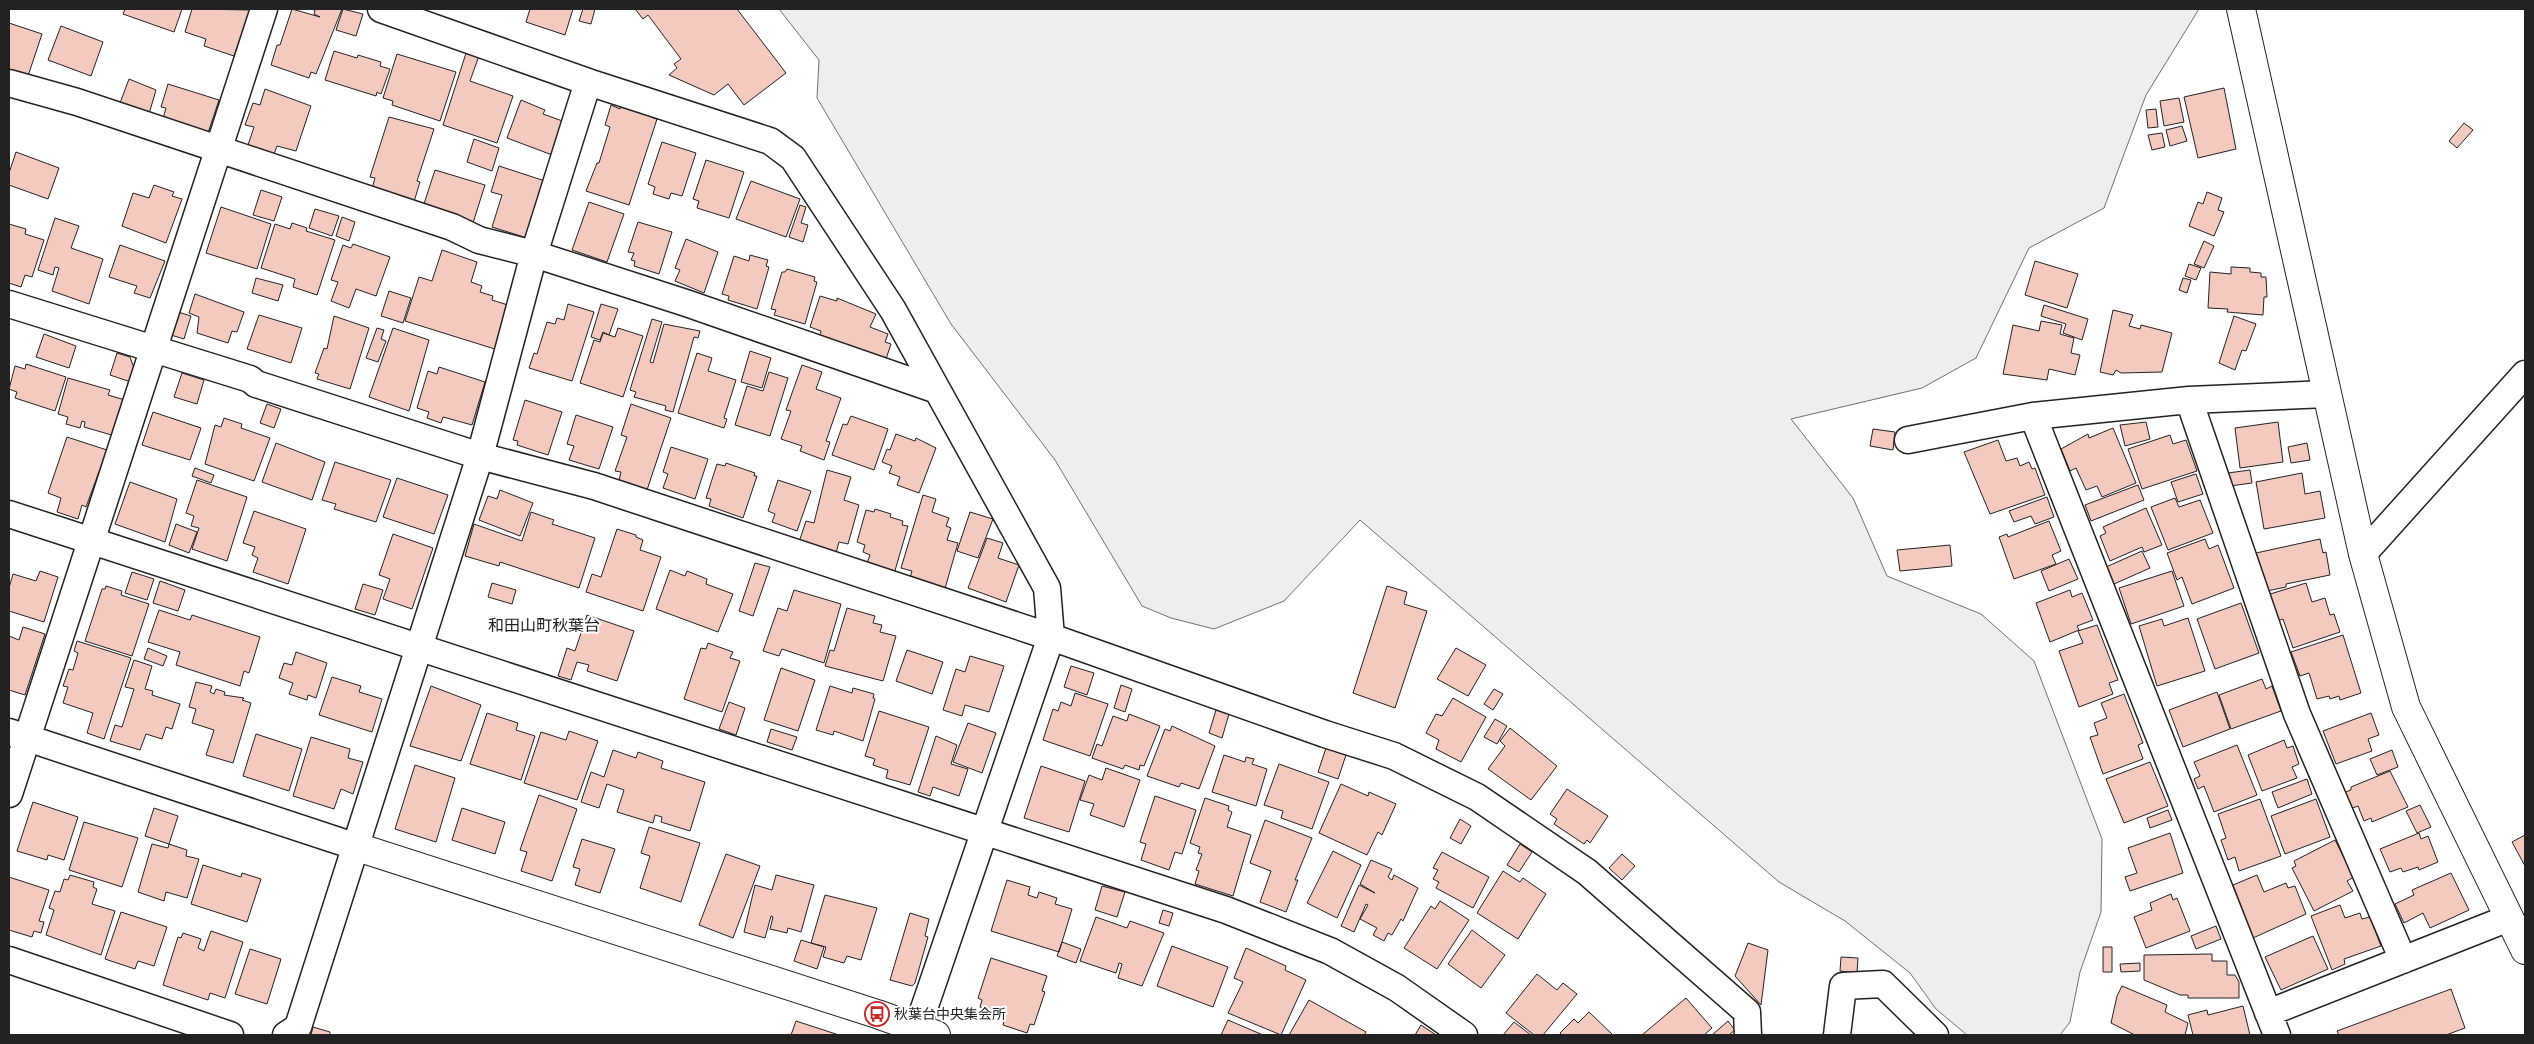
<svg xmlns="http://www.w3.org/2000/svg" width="2534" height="1044" font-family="Montserrat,'Noto Sans JP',sans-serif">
<rect width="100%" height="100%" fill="#fff"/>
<path fill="#eee" stroke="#6f6f6f" d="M779 9H2199L2146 95 2104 208 2029 248 1976 358 1922 388 1791 419 1853 498 1887 576 1981 614 2034 661 2102 839 2101 912 2080 972 2070 1022 2060 1035H1967L1936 1009 1910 973 1845 921 1779 882 1360 520 1284 601 1214 629 1171 618 1142 606 1055 460 951 324 817 98 819 60Z"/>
<path fill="#f3c9c0" stroke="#222" d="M125 9H182L174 32 123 14Z
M192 9 251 10 234 56 204 46 206 39 185 32Z
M292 9 320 17 314 14 315 10 309 9H342L316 74 311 72 309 78 271 65 277 45H280Z
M343 9 363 14 356 36 336 30Z
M530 9H573L565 35 526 22Z
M583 9H595L591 24 579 21Z
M635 9H737L786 73 744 105 728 84 714 95 669 75 677 68 674 64 681 59 648 15 643 19Z
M9 23 42 34 27 79 9 74Z
M61 26 103 42 91 76 48 60Z
M467 50 480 53 470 81 513 96 497 143 443 125Z
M334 51 357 58 358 55 381 62 380 66 390 69 381 94 377 92 376 96 325 80Z
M397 54 456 72 440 121 392 105 393 101 383 98Z
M129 79 156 90 149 114 120 103Z
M168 84 219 100 207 136 162 122 166 108 161 107Z
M2224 88 2236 149 2198 158 2184 97Z
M265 89 311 106 296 151 277 146 274 154 248 145 254 127 245 125 253 103 260 105Z
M624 96 653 110 651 117 657 119 629 205 586 191 597 163H599L610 127 605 125 611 105 620 109Z
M2179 98 2184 122 2164 126 2160 101Z
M521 100 545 110 543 114 568 123 555 156 507 138Z
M2156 109 2158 127 2148 128 2146 110Z
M389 117 434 129 417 181 420 182 413 205 371 192 375 178 370 177Z
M2464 123 2473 130 2457 148 2449 141Z
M2182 126 2187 141 2170 146 2166 130Z
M2162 133 2165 147 2152 150 2148 135Z
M474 139 499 148 492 171 467 162Z
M662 142 696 153 682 196 671 193 669 199 653 194 655 187 648 184Z
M16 152 59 168 48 199 9 185V173Z
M706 160 744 172 729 218 697 208 699 201 693 199Z
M499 166 545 181 527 238 492 227 502 195 491 192Z
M435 170 485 185 472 226 422 210Z
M751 181 800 199 786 237 736 219Z
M154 185 174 192 172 196 182 199 166 243 122 226 133 193 149 198Z
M261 190 282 197 274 221 253 215Z
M2207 192 2222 198 2218 210 2224 212 2214 236 2189 226 2198 202 2203 204Z
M589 202 624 214 607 262 572 250Z
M800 205 806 207 801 223 808 225 803 242 789 237Z
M221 207 271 224 257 269 206 253Z
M315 209 339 216 332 236 309 228Z
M342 217 355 222 349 241 336 236Z
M55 218 79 226 71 248 103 259 89 304 52 291 59 268 55 267 53 275 38 270Z
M638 222 672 232 659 274 634 266 635 261 631 260 634 253 628 252Z
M292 223 307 228 306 231 335 240 317 295 293 287 295 279 261 268 275 224 290 229Z
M9 224 26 229 25 234 44 240 32 277 25 275 21 287 9 283Z
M686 239 718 252 704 293 675 281 680 270 675 268Z
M2204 241 2214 246 2204 268 2194 264Z
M353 244 390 257 376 296 356 289 349 308 331 301 338 282 331 280 343 245 351 248Z
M120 245 165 261 150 298 134 293 137 286 109 277Z
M442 250 477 262 471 282 482 286 480 292 493 296 492 300 511 306 498 350 405 321 419 277 432 281Z
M750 255 768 260 766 266 769 267 757 309 728 300 729 296 722 294 734 256 749 261Z
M2035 261 2078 274 2067 308 2025 295Z
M2189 264 2201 268 2196 280 2185 276Z
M2231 267 2250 268V272L2261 273V277H2266L2267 297H2264L2263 315 2227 312 2228 309 2208 308 2210 272 2231 274Z
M787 269 815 277 814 281 817 282 805 324 774 315 776 310 771 309 782 272H785Z
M256 278 283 285 278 301 252 293Z
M2183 278 2191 280 2187 293 2179 290Z
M389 291 411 298 403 323 381 316Z
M195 294 244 312 237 332 232 331 228 343 197 333 199 317 189 313Z
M820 296 837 301V298L876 314 870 327 888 334 885 342 891 344 886 359 820 335 821 331 810 327Z
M568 304 594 312 572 381 529 368 534 353 537 354 547 322 555 324 557 318 564 320Z
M601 304 618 309 609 335 603 332 600 340 591 337Z
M2044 305 2088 319 2082 340 2063 333 2066 324 2041 316Z
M2113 310 2133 315 2129 326 2140 329 2141 325 2172 333 2162 372 2121 373 2116 370 2113 375 2100 372Z
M178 312 191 316 184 339 171 335Z
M259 315 302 328 291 363 247 349Z
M334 316 369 328 350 389 317 379 319 374 315 373 324 348 327 349Z
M2234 316 2256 324 2246 351 2242 350 2235 370 2219 363Z
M652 319 662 322 650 362 653 363 664 324 700 331 698 338 694 337 673 412 665 410 666 406 634 397 636 392 630 390Z
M2041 321 2062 325 2060 334 2074 338 2071 353 2080 355 2075 375 2049 369 2047 380 2003 374 2013 325 2039 331Z
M377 328 384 330 381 339 386 341 378 362 366 358Z
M393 328 429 340 409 411 369 397Z
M618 328 643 336 623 397 580 383 594 340 600 342 603 333 615 337Z
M44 334 76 346 69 368 36 357Z
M750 351 771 358 762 388 741 382Z
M117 353 130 357 135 371 131 382 110 375Z
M697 353 712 358 708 371 736 380 724 418 727 419 724 428 678 413Z
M26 364 66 377 55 411 15 398 17 392 9 389 15 366 25 369Z
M802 365 822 372 816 389 841 398 826 441 830 442 824 460 800 451 802 446 781 439 791 411 786 410Z
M439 367 485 382 472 425 443 417 441 423 427 418 429 412 417 408 428 371 437 374Z
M769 372 788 378 770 436 735 425 747 386 763 391Z
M182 373 204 380 197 404 174 397Z
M68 378 110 390 108 395 125 400 115 436 84 427 85 422 82 421 80 428 66 424 68 417 58 414Z
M525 400 562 412 548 455 517 445 518 441 513 440Z
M267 404 281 409 274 428 260 423Z
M631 404 671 418 647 490 619 480 621 472 615 471 627 437 621 435Z
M153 412 201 428 190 460 142 445Z
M576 415 613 427 599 469 569 460 574 446 567 444Z
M851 416 888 429 874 470 832 455 843 424 847 425Z
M224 418 242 424 241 428 270 438 254 481 205 464 215 425 221 427Z
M2146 422 2150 439 2125 446 2120 425Z
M2278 422 2283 462 2240 468 2235 428Z
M2113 428 2136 483 2102 497 2097 486 2086 490 2076 468 2070 471 2061 449 2088 434 2089 438Z
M1873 429 1895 432 1893 450 1870 446Z
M896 434 915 441 916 438 936 448 919 493 897 485 900 477 889 473 892 466 882 462 887 449 890 450Z
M2170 435 2173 444 2186 440 2197 471 2142 489 2128 449Z
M67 437 107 450 86 507 82 505 78 519 57 512 61 498 48 493Z
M1998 440 2006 461 2017 458 2020 466 2029 462 2032 469 2035 468 2045 495 1990 514 1964 452Z
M276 443 325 462 312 500 262 482Z
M2307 443 2310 460 2291 463 2288 447Z
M671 447 708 459 695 499 663 488 668 474 663 472Z
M335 462 391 480 376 522 334 509 336 504 322 500Z
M726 463 755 473 754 476H757L743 518 709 506 711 499 706 498 717 464 725 466Z
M195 468 214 475 211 483 192 476Z
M827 470 851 477 844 500 859 505 848 544 839 542 836 553 799 542 806 521 814 523Z
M2250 470 2252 483 2230 486 2228 473Z
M2302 473 2305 494 2320 491 2325 518 2264 529 2256 482Z
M2196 474 2203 494 2178 502 2171 482Z
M397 478 448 495 434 534 383 517Z
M197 480 247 497 227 561 192 549 199 528 191 526 194 516 186 513Z
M778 480 811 491 797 531 772 522 775 514 768 511Z
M130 482 177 499 165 542 115 524Z
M2138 485 2144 500 2091 521 2085 505Z
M500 490 533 503 520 536 479 520 488 496 497 499Z
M923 495 936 499 932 512 949 518 946 526 951 528 947 540 958 543 944 592 909 581 912 571 901 568Z
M2047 497 2054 517 2035 524 2031 516 2014 522 2009 511Z
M2175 498 2179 507 2200 500 2213 533 2168 550 2151 507Z
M2146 508 2162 545 2144 552 2142 547 2110 561 2100 536 2106 533 2103 527Z
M875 509 891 514 890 517 903 521 902 525 908 526 894 574 866 566 870 555 863 552 865 545 857 542 866 510 874 512Z
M254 511 306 529 288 584 253 572 258 558 252 555 255 547 243 543Z
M531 512 554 520 552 524 595 538 579 588 500 562 499 566 465 556 474 524 522 541Z
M970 512 993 519 978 558 957 551Z
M2049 521 2061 551 2052 555 2056 564 2014 579 1999 537 2007 534 2008 537Z
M176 524 197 532 189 553 169 545Z
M617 529 636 535V537L643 540 640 550 661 557 643 611 586 592 592 574 601 577Z
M393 534 433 548 412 609 383 599 390 579 379 575Z
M987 538 1003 543 998 558 1019 565 1006 602 968 588Z
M2205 539 2209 549 2218 545 2234 588 2192 604 2182 577 2177 580 2167 553Z
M2320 539 2323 553 2326 552 2330 575 2286 584V587L2267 591 2256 553Z
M1950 545 1952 566 1900 571 1897 550Z
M2142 551 2150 568 2114 584 2106 567Z
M2069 559 2078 579 2049 591 2041 571Z
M755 563 770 567 753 616 739 611Z
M670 570 685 576 687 571 707 579 706 584 733 594 718 632 656 609Z
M40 571 58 577 44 622 9 611V588L13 574 36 581Z
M2172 571 2184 606 2131 624 2119 588Z
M132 572 154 579 147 600 125 593Z
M160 581 185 590 178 611 153 603Z
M492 583 516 590 512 604 488 597Z
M2306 583 2312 602 2325 598 2330 615 2334 614 2340 632 2293 648 2283 619 2275 622 2267 595Z
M363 584 383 590 375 615 355 609Z
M106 586 122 591 121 595 149 604 132 656 85 641 102 589H105Z
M1387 586 1407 592 1404 604 1427 611 1395 708 1353 693Z
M794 590 841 604 824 663 782 649 779 656 763 651 778 608 787 611Z
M2070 590 2072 597 2082 593 2093 620 2077 626 2079 630 2050 642 2036 603Z
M2241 603 2259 653 2215 669 2197 619Z
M847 608 875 616 873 623 882 625 880 632 896 636 883 681 825 666 830 650 834 651Z
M159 610 190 620 192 615 260 637 249 673 244 671 240 686 176 665 180 652 148 642Z
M587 615 634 631 617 681 587 671 589 665 577 662 571 680 558 676 567 648 575 651Z
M2188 618 2205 671 2157 686 2139 626 2162 619 2164 626Z
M2097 625 2118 680 2109 683 2113 694 2079 707 2059 651 2083 643 2078 631Z
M23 627 45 634 25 695 9 690V636L19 640Z
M2343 635 2361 693 2340 700 2339 696 2330 699 2329 696 2317 699 2309 673 2300 676 2291 652Z
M77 641 131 658 104 739 87 733 93 713 63 703 68 687 63 686 69 669 73 670 78 653 74 651Z
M708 643 733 652 730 658 740 661 722 712 684 699 701 648 706 649Z
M148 648 167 656 163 666 144 659Z
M1456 648 1486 665 1468 696 1437 679Z
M907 650 943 662 932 694 896 681Z
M296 652 327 663 316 698 308 695 307 700 289 694 293 683 279 678 284 663 292 665Z
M970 656 1004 666 989 712 965 705 962 716 943 710 956 669 965 672Z
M134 660 152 666 145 689 153 691 152 695 180 704 172 729 166 727 162 739 146 734 140 750 110 741 115 725 122 727 134 689 125 687Z
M1071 666 1094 673 1087 695 1064 687Z
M781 668 815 680 798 731 764 720Z
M332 677 361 686 359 692 382 699 372 732 319 715Z
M2262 679 2266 689 2272 686 2281 711 2231 729 2219 695Z
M196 682 212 686 210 692 214 694 216 689 225 692 224 695 244 698 242 700 251 703 233 763 206 755 214 730 192 723 196 709 189 707Z
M1121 685 1132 689 1125 712 1114 708Z
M431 686 481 705 461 761 410 746Z
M830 686 852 693 853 688 874 694 873 698 875 699 863 741 834 731 833 735 816 730Z
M1494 689 1503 694 1493 710 1484 704Z
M2217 692 2230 729 2183 747 2169 710Z
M1075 693 1108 704 1090 756 1043 740 1053 709 1058 711 1061 702 1071 706Z
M2124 694 2143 743 2138 745 2143 759 2103 774 2090 737 2098 735 2094 723 2107 718 2101 703Z
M1453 698 1486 717 1461 762 1436 749 1439 740 1426 733 1436 714 1442 716Z
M729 702 745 708 736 735 719 729Z
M1216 710 1229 714 1222 738 1209 733Z
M879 711 929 727 910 785 886 778 888 770 873 765 875 759 865 756Z
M487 713 518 723 516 730 535 736 521 780 470 764Z
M2371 713 2379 735 2368 739 2372 751 2336 764 2323 731Z
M1129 714 1160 726 1144 766 1140 765 1139 770 1125 765 1123 769 1092 758 1097 744 1102 746 1113 716 1127 721Z
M1495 719 1507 726 1497 744 1484 737Z
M968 723 996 733 982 773 953 762Z
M1172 726 1215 746 1199 789 1181 783 1179 787 1147 776 1165 729 1170 731Z
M1510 728 1557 766 1531 800 1488 769 1505 746 1500 741Z
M771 729 797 737 792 750 767 742Z
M569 731 598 741 577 800 524 783 541 732 566 740Z
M256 734 302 749 289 791 243 776Z
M936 736 957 745 951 764 968 769 959 796 933 787 930 796 918 792Z
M311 737 350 749 348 758 363 762 353 794 341 789 334 809 293 796Z
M2284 740 2287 748 2293 746 2299 764 2292 767 2297 778 2262 791 2248 755Z
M2237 745 2257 795 2214 812 2204 786 2198 789 2194 779 2200 776 2194 762Z
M1326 748 1346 755 1338 779 1318 772Z
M613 750 636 758 638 752 663 761 661 768 705 782 690 831 661 822 662 817 655 815 653 823 617 812 624 790 607 784 599 808 581 802 591 772 604 777Z
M2392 750 2398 767 2377 775 2370 759Z
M1224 755 1245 762 1246 757 1254 759 1252 764 1267 769 1256 806 1212 792Z
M2150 762 2168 806 2124 823 2106 779Z
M1279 764 1329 782 1312 829 1281 818 1283 811 1264 805Z
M415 765 455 778 436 842 395 829Z
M1041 766 1085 781 1069 832 1024 818Z
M1106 768 1140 780 1124 827 1090 815 1094 804 1080 800 1089 775 1102 780Z
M2390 771 2408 807 2372 822 2371 818 2364 821 2358 806 2350 809 2343 793 2351 790V787Z
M2307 779 2312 794 2278 808 2272 792Z
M1341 784 1368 796 1369 792 1396 804 1382 835 1378 832 1367 855 1319 833Z
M1567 789 1608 816 1590 843 1587 840 1584 844 1554 824 1557 819 1550 814Z
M539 795 577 809 552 881 521 871 527 852 520 850Z
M1155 796 1196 810 1182 854 1175 852 1169 870 1141 860 1146 844 1140 842Z
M1205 798 1229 806 1228 810 1232 812 1227 827 1251 835 1233 896 1195 884 1199 871 1196 870 1202 854 1198 853 1200 847 1190 843Z
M2260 799 2281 856 2239 871 2235 857 2228 860 2221 840 2226 838 2218 814Z
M2316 799 2330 837 2285 854 2271 816Z
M33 802 78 817 64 860 48 855 47 860 17 851Z
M2420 805 2431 827 2417 833 2406 811Z
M154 808 178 816 169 844 145 836Z
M462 808 505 822 495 854 452 840Z
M2168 810 2172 820 2150 828 2147 818Z
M1460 819 1471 826 1461 844 1450 838Z
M1265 820 1312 838 1295 880H1298L1286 912 1260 902 1271 871 1250 863Z
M84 822 138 838 122 887 69 870Z
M649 827 700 843 681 902 640 888 650 856 641 853Z
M2170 833 2183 873 2130 891 2125 877 2137 873 2128 848Z
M2419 833 2421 839 2428 836 2438 862 2419 870 2418 867 2403 872 2401 868 2390 872 2380 849Z
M2525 835V866L2512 842Z
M582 839 615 849 600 893 575 885 580 869 573 867Z
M2335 840 2354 877 2347 881 2353 891 2314 911 2292 868 2296 866 2294 861Z
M152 844 168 848 169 844 187 850 186 856 199 859 187 898 166 892 164 901 138 892Z
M1520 844 1532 852 1519 872 1507 865Z
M1333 851 1361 865 1337 918 1307 903Z
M1442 852 1489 877 1473 908 1436 888 1439 882 1433 879 1438 870 1433 868Z
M726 854 760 866 733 938 699 925Z
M1622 854 1635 866 1622 880 1609 868Z
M1371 860 1392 869 1388 877 1392 880 1394 875 1418 888 1403 921 1401 919 1392 935 1388 933 1384 941 1373 935 1377 928 1360 919 1368 905 1366 904 1354 932 1341 926 1359 885 1375 893 1360 884Z
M203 865 241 877 242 873 261 879 247 922 191 904Z
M1503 871 1520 882 1523 878 1546 894 1518 939 1477 913Z
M2451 873 2469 910 2430 928 2423 913 2404 923 2395 904 2414 895 2412 890Z
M70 875 94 882 93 887 97 889 92 904 115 911 101 955 46 935 54 910 49 908 55 891 60 892 64 879 68 880Z
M776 875 814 885 801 932 788 928 787 933 770 929 773 917 771 916 765 938 744 932 755 885 772 890Z
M2257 875 2264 892 2286 883 2288 888 2295 886 2306 914 2253 938 2233 885Z
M9 877 49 890 39 921 44 922 41 933 34 931 32 937 9 930Z
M1007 880 1030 887 1028 895 1037 898 1039 892 1057 898 1055 904 1072 909 1059 952 991 931Z
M1102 886 1125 892 1117 917 1095 910Z
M2171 894 2173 900 2177 898 2190 931 2146 948 2134 917 2152 910 2150 903Z
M825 895 877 908 861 960 847 956 844 963 823 957 826 947 811 943Z
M1440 901 1469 920 1437 969 1404 948 1431 906 1435 909Z
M2340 905 2345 918 2360 913 2362 919 2370 917 2381 946 2344 959 2345 964 2332 970 2311 916Z
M1163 910 1173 913 1169 926 1159 923Z
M121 912 167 927 154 966 138 961 135 969 105 959Z
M910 913 929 919 925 936 928 937 915 983 912 986 890 980Z
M1096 917 1127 928 1130 921 1164 933 1142 986 1118 978 1122 964 1119 963 1116 973 1080 961Z
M2216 926 2221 939 2196 949 2191 936Z
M1472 930 1505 955 1481 988 1448 964Z
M211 931 243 942 225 998 210 993 208 1000 163 985 178 937 181 938 183 933 201 939 198 948 204 951Z
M2313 936 2328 969 2281 990 2265 957Z
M801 940 824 947 817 969 794 961Z
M1062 942 1081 949 1076 963 1057 956Z
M1748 943 1768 950 1761 1005 1735 976Z
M1172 946 1228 967 1213 1007 1157 986Z
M2103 947H2112V972H2103Z
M1246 948 1286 966 1285 970 1306 980 1281 1035 1228 1013 1243 982 1234 978Z
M250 949 281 959 267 1004 235 994Z
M2212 954V961H2227V975H2235L2239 982V998H2188V995H2180L2144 980V955Z
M1841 957 1858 958 1857 973 1840 971Z
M991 958 1047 976 1042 991 1045 992 1034 1025 1030 1024 1027 1033 1003 1025 1005 1018 980 1007 982 1000 978 998Z
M2140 963V971L2121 972 2120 964Z
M1537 974 1557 990 1563 983 1577 994 1543 1035H1534L1506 1013Z
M2122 986 2167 1005 2165 1012 2188 1023 2185 1035H2135L2111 1023 2117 996Z
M2451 989 2465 1028 2446 1035H2339L2337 1031Z
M1686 998 1712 1028 1704 1035H1642Z
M1309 1000 1366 1032 1364 1035H1289Z
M2243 1006 2250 1035H2193L2188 1015 2207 1010 2208 1015Z
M1589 1012 1613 1035H1562L1560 1033 1574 1019 1578 1023Z
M1228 1020 1263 1035H1221Z
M796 1021 839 1035H791Z
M1728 1021 1735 1030 1729 1035H1712Z
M1514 1022 1531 1035H1503Z
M1421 1025 1436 1035H1415Z
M313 1027 330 1032V1035H311Z"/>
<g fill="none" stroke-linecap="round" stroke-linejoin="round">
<defs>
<path id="street" d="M381 9 588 82 770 141 793 158 893 310 1047 588 1051 637 915 1035
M9 83 77 102 452 227 479 240 534 254 686 303 937 390
M9 304 250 379 256 384 480 456 594 486 1051 637 1325 734 1394 756 1477 797 1587 872 1747 1012 1748 1035
M2189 400 2297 714 2403 960
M2033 416 2277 1035
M1908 440 2033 416 2189 400 2327 394
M9 514 1226 910 1330 951 1397 988 1464 1035
M2363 554 2525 374
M9 732 357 847
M9 794 264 9
M9 960 230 1035
M2268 1013 2509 918
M286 1035 298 1027 480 456 534 254 588 82
M1837 1035 1843 986 1883 984 1935 1035"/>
<path id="secondary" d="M2241 9 2363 554 2406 707 2525 950
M357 847 877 1014 936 1035"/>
</defs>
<use href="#street" stroke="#222" stroke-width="29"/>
<use href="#secondary" stroke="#222" stroke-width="30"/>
<use href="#street" stroke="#fff" stroke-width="26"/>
<use href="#secondary" stroke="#fff" stroke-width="28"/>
</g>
<defs>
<symbol id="bus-ring" viewBox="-11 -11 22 22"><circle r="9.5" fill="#fff" stroke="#c62828" stroke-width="1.5"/><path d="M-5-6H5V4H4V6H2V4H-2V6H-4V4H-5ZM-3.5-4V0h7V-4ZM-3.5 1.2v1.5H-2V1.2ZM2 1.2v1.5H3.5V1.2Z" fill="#c62828"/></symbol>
</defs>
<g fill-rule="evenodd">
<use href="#bus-ring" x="863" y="1000" width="28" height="28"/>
</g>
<g text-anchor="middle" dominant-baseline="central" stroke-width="4" stroke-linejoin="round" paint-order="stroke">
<g font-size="14" fill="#222" stroke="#fff" text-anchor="start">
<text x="894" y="1014">秋葉台中央集会所</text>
</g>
<g font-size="16" fill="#222" stroke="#fff">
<text x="544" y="625">和田山町秋葉台</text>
</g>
</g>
<rect width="2534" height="1044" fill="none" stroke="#222222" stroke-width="20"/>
</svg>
